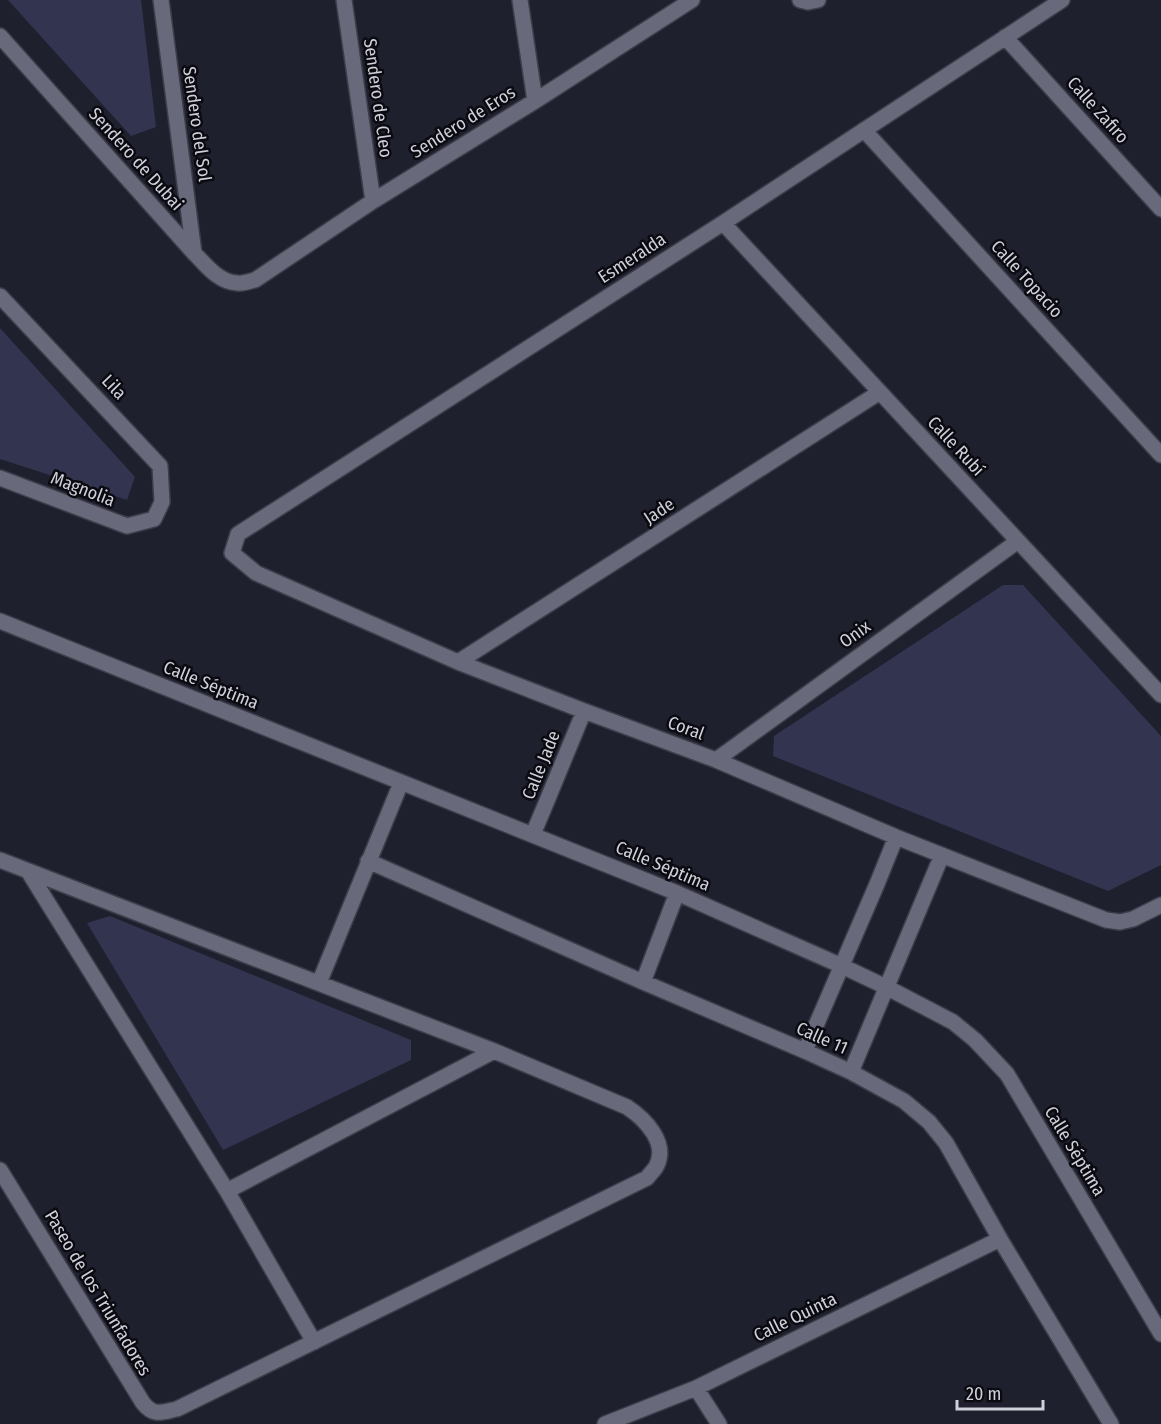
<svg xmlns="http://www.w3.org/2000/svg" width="1161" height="1424" font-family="'Fira Sans Condensed',sans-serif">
<rect width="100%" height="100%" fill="#1f202e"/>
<path fill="#333450" d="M8 0H141L156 127 131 136Z
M0 328 135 477 127 500 0 459Z
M1003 585H1023L1161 736V865L1108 891 773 756 774 736Z
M110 916 411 1040V1060L223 1150 87 923Z"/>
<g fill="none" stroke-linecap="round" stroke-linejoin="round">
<defs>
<path id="street" d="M161 0 194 253
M344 0 373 201
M520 0 535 101
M800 0 808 2 818 0
M1062 0 723 223 238 534 232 553 256 573 458 662 584 711 716 760 896 837 1106 920 1120 922 1133 919 1161 905
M0 36 194 253C206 265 218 282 237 283 242 284 250 281 255 280L373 201 535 101 692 0
M1005 37 1161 209
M864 130 1161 455
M723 223 1161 695
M0 296 160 466 162 502 154 519 127 526 0 478
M0 621 677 893 842 966 886 987 953 1022 975 1040 1007 1074 1161 1334
M458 662 880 392
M716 760 1018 541
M533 834 544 808 584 711
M0 860 494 1051 627 1107C645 1119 669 1143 656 1167 654 1170 650 1174 647 1178L177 1409C162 1412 154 1417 143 1403L0 1170
M368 861 643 982 805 1051 851 1072 904 1101 929 1122 946 1143 1000 1239 1111 1424
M28 871 227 1191 314 1342
M643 982 677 893
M319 983 401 783
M805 1051 877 884 896 837
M851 1072 942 855
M227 1191 494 1051
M696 1388 719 1424
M605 1424 696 1388 1000 1239"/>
</defs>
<use href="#street" stroke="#3c3d49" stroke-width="18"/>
<use href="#street" stroke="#68697a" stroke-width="15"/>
</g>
<g text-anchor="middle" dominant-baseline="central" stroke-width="5" stroke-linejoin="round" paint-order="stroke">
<g font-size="18" fill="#cfd0da" stroke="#0a0a10">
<text transform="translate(378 98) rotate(82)">Sendero de Cleo</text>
<text transform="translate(1098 110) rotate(48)">Calle Zafiro</text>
<text transform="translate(463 122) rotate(-32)">Sendero de Eros</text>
<text transform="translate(197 124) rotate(82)">Sendero del Sol</text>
<text transform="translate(136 159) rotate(48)">Sendero de Dubai</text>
<text transform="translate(632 258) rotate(-33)">Esmeralda</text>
<text transform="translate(1027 279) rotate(48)">Calle Topacio</text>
<text transform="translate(114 387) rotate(46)">Lila</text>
<text transform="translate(956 446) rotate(47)">Calle Rubí</text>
<text transform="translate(83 489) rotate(21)">Magnolia</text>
<text transform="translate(659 511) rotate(-33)">Jade</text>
<text transform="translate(855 634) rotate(-36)">Onix</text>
<text transform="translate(211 685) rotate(22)">Calle Séptima</text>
<text transform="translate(686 728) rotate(20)">Coral</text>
<text transform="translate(541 765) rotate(-68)">Calle Jade</text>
<text transform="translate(663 866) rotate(23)">Calle Séptima</text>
<text transform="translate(822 1038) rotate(24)">Calle 11</text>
<text transform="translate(1075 1151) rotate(59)">Calle Séptima</text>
<text transform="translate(98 1293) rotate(59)">Paseo de los Triunfadores</text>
<text transform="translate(795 1317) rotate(-26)">Calle Quinta</text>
</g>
</g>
<path d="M957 1400v9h86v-9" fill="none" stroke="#cfd0da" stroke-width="3"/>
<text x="966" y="1400" font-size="18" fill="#cfd0da" stroke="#0a0a10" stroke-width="4.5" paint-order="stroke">20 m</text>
</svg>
